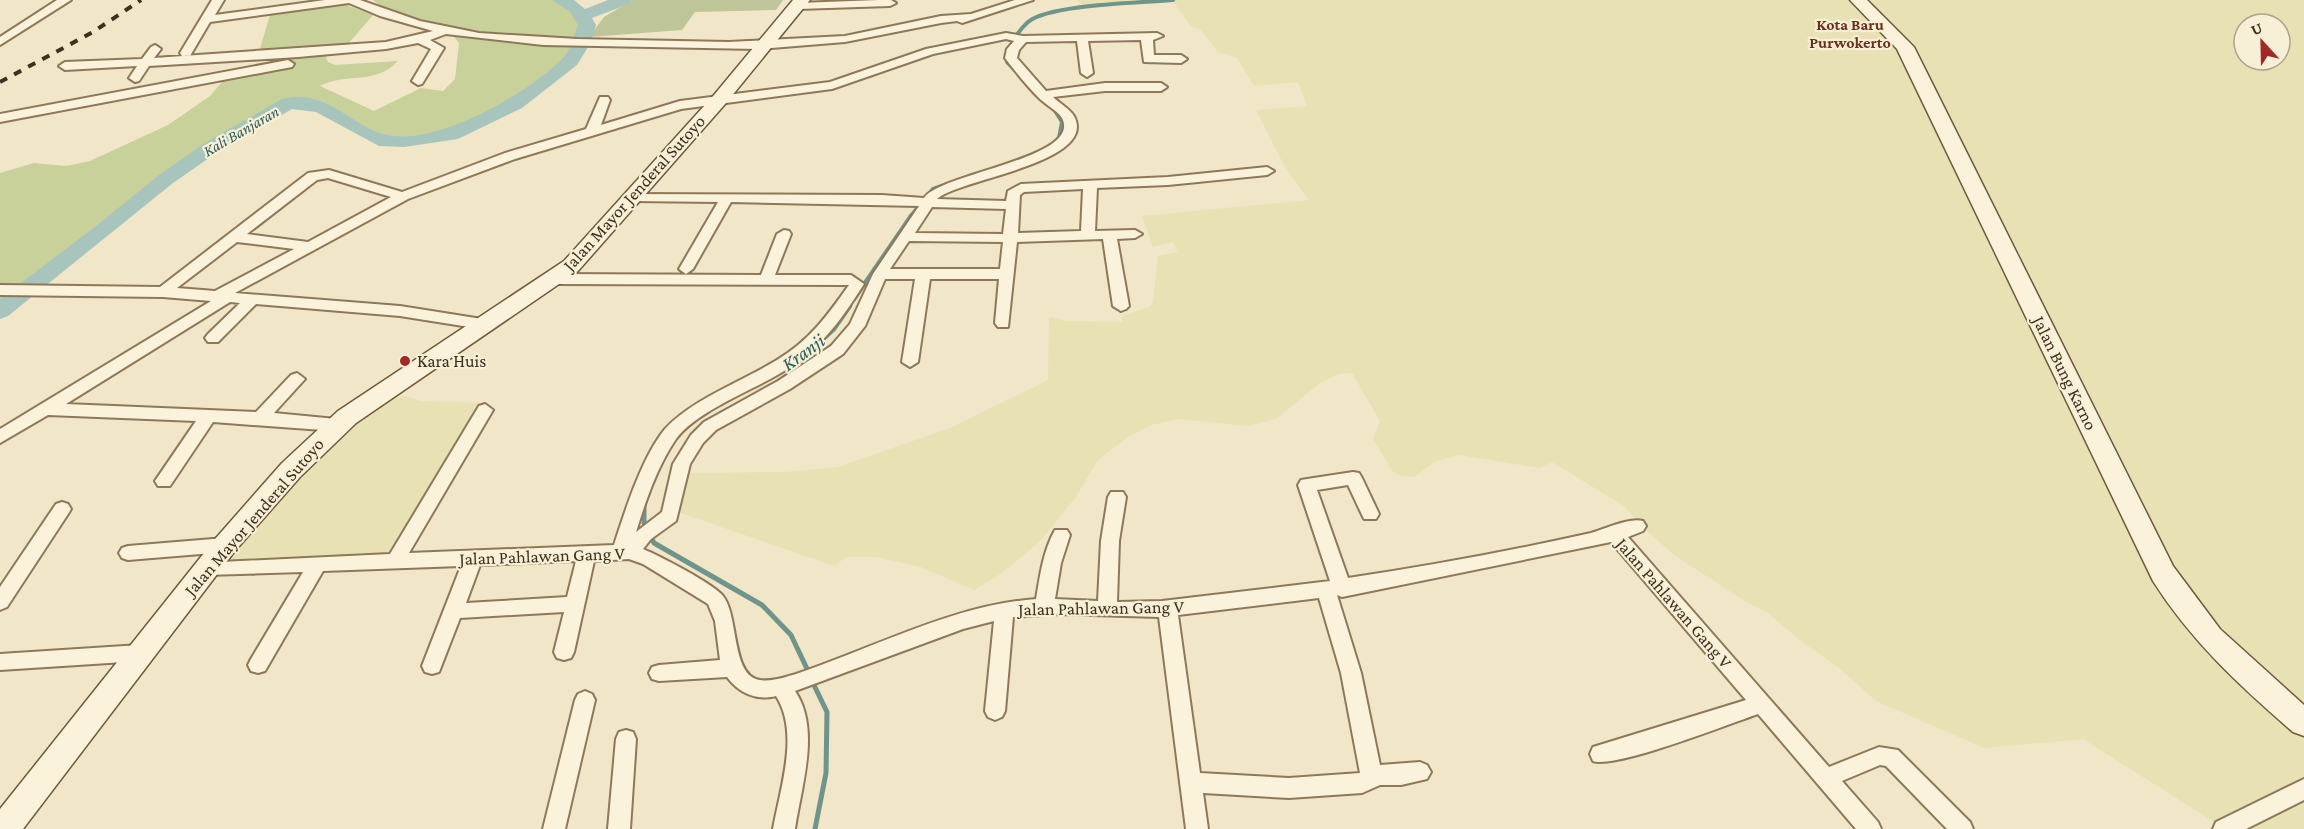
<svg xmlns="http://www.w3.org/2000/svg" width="2304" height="829" font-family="'Crimson Pro',serif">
<rect width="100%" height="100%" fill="#f1e6c7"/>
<path fill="#e8e1b3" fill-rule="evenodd" d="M1077 0H2304V829H2225L2083 739 1984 748 1876 701 1838 667 1802 642 1767 612 1751 605 1674 555 1644 528 1624 506 1552 462 1540 468 1459 455 1436 461 1414 477 1401 476 1393 472 1373 439 1380 421 1352 373 1339 374 1320 383 1276 419 1247 426 1179 419 1151 425 1128 437 1098 460 1075 498 1041 540 1002 573 974 590 921 567 876 557H846L834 566 678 512 682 473 785 472 838 467 950 428 1048 380 1049 317 1067 321 1122 322V316L1149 307 1153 302 1158 256 1178 252 1173 242 1153 247 1142 216 1309 200 1285 167 1256 110 1307 106 1298 82 1254 86 1237 58 1218 52 1201 30 1190 25 1172 0 1085 8ZM2244 24H2280V60H2244Z
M382 393 395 397 406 396 421 401 484 403 393 558 215 565 337 426Z"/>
<path fill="#c8d199" d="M373 0H561L577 9 587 25 580 44 570 61 515 104 451 135 404 141 379 140 321 107 289 103 215 145 166 179 104 231 0 311V173L34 163 66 166 90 161 168 125 210 96 229 74 262 69 288 54 324 52 328 62 335 65 398 61C374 86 346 72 320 86L374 111 421 88 443 91 455 79 459 43C443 20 417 21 392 13 385 11 379 4 373 0Z
M346 5 373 15 348 44 259 52 270 15Z"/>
<path fill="#bec598" d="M633 0H783L776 10 695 12 682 30 589 37 604 17Z"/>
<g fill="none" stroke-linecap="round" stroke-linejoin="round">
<path stroke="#6e948c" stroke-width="4" d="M1016 71 1007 62C1010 45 1015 34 1028 22 1049 4 1142 3 1173 0
M1054 109 1062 122 1059 138
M910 217 933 189 973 175"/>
<path stroke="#6e948c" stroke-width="4.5" d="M854 299 911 216
M812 349 834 329 850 306"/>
<path stroke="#6e948c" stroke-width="5" d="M644 504V523L654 543 762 605 791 635 809 673
M812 681 827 712 826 773 815 829"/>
<path fill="#a8c5bd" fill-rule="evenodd" d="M552 0H574L585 9 608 0H632L629 4 592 18 596 25 590 44 577 65 522 108 458 139 404 147 379 146 316 112 292 109 222 149 173 183 8 316 0 319V299L96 226 159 175 208 141 282 99C326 88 349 124 383 134 433 149 529 93 563 58 571 49 574 36 578 25L570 12Z"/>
<defs>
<path id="street" d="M57 0H71L0 45V37Z
M212 0H224L215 15 325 0H360L420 21 479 33 577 39 729 42 845 36 941 16 971 14 1015 0H1033L962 23 957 21 941 23 845 42 758 49 543 45 446 34 430 40 444 48 422 84 418 85 412 81 431 49 418 43 386 49 298 57 149 66 139 81 135 82 129 78 137 66 65 70 59 66 65 62 142 59 151 47 155 45 161 49 154 58 386 42 433 31 380 16 349 3 210 22 190 56H182L180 53Z
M879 0H891L896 3 890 6 798 9 792 6 798 3Z
M1006 33 1023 36 1157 33 1163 36 1153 40 1154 55H1181L1187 59 1181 63 1144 62 1141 40 1088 41 1093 73 1087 77 1081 73 1077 41 1026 42 1019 50 1017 58 1046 91 1105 83H1161L1167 87 1161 91H1105L1053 97C1059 103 1070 109 1074 116 1099 163 958 179 937 199L1006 201 1008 191 1021 184 1168 177 1267 167 1274 171 1267 175 1168 185 1097 188 1095 231 1135 230 1142 234 1135 238 1117 239 1129 306 1126 309 1121 311 1113 306 1103 239 1017 242 1008 327H998L995 323 999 279H930L918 362 910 367 902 362 915 279H885L865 326 843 354 790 389 716 430 703 443 690 464 676 521 651 539 643 549C658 555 714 584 723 596 739 616 731 676 760 680 772 682 785 677 796 674 874 648 953 605 1036 599 1040 576 1043 551 1055 530H1067L1070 535 1061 563 1055 599 1098 601 1101 541 1108 497 1111 492H1123L1126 497 1119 541 1117 602 1162 601 1330 581 1298 485 1301 480 1307 479 1353 472 1359 473 1362 478 1379 514 1376 519H1364L1348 485 1317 490 1348 578C1429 566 1510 551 1591 533 1605 529 1630 517 1643 521L1646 526 1643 531 1628 537 1829 767 1879 747 1898 750 1970 822 1973 829H1947L1886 766 1880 765 1842 781 1878 822 1881 829H1856L1758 714C1729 724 1615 769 1593 761L1590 754 1593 747 1746 700 1611 542 1342 597 1337 595 1361 673 1380 765 1420 762 1427 765 1431 772 1427 779 1401 785H1380L1362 793 1289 798 1203 793 1208 829H1186L1159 617 1059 614 1013 617 1005 711 1002 717 995 720 988 717 985 711 994 621 963 629 795 691C821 729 801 787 795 829H773C780 789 800 733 776 696 756 701 739 693 727 677L659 681 652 679 649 673 652 667 659 665 720 660 715 621 708 604 643 564 629 559 594 561 574 652 571 658 564 660 557 658 554 652 564 612 460 618 439 672 432 674 425 672 422 666 461 566 323 571 265 671 258 673 251 671 248 665 251 659 303 572 207 575 200 573 198 568 200 563 390 554 479 406 485 404 493 410 409 553 614 545C625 511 642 457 665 429 691 400 743 381 777 360 809 341 828 315 849 285L556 284 549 279 556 274 761 275 777 234 784 230 789 231 791 234 775 275H851L864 284C843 317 825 343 792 366 760 388 698 409 676 439 657 467 646 500 636 532L662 512 673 464 691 435 704 422 778 381 831 346 850 324 873 274 919 206 731 202 693 269 686 274 679 269 718 202 631 201 626 200V194L882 195 924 198C941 173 1083 158 1062 118 1057 110 1044 104 1038 97 1026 85 1015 71 1005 58L1007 49 1014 41 1006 39 933 54 832 89 681 109 515 159 408 199 235 293 400 306 482 319 487 320 490 324 487 328 482 329 400 316 256 304 218 342H208L205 338 208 334 240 303 230 302 66 404 256 412 291 375 297 373 305 379 274 413 336 419 342 421 344 425 342 429 336 431 213 422 170 486H158L155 481 196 421 48 415 0 443V429L211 301 163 297 0 295V285L160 287 308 173 329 170 402 192 505 153 586 129 600 97H608L610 100 601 125 680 101 830 82 926 49ZM328 178 391 197 308 242 247 234 317 180ZM1083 189 1081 231 1018 233 1020 195 1024 192ZM932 207 1006 209 1003 234 915 233ZM909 241 1003 242 1000 269H890ZM237 242 294 249 215 291 177 288ZM576 561 567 597 466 603 480 565ZM1319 598 1341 673 1360 773 1289 778 1200 773 1178 615Z
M288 60 294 64 292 67 0 122V114Z
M62 502 68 504 71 509 68 514 7 607 0 610V587L56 504Z
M225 538 231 540 234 545 231 550 225 552 128 560 122 558 119 553 122 548 128 546Z
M140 645 147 647 150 653 147 659 140 661 0 670V654Z
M585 691 592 694 595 700 565 829H543L575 700 578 694Z
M626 730 633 732 636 739 630 829H608L616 739 619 732Z
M2304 779V800L2246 829H2213L2216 822Z"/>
<path id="secondary" d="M793 0H810L726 103 578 271 356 423 300 477 234 552 23 829H0V809L216 538 282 463 338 411 564 261 714 95Z
M1850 0H1867L1914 47 2173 566 2220 629 2304 705V736L2293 732C2240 686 2191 641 2153 581L1897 49Z"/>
</defs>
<use href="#street" stroke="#8e785a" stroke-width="4"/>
<use href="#secondary" stroke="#70593d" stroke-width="3"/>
<use href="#street" fill="#fbf2db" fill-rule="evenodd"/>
<use href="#secondary" fill="#fbf2db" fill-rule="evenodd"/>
<path stroke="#3e2f1f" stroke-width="4" stroke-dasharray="8 8" stroke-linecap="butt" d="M0 82 93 32 141 0"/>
</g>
<circle fill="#a22926" stroke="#f8efd7" stroke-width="2" cx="405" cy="361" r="6"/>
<g text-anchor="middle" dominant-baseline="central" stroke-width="4.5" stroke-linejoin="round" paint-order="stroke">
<g font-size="16" font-weight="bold" fill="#6d2f1b" stroke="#f8efd7">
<text x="1850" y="24">Kota Baru<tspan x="1850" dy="18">Purwokerto</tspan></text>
</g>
<g font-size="16" font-style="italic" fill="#2d5e5d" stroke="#f8efd7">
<text transform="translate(241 131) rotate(-30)">Kali Banjaran</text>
</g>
<g font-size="18" fill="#3e2f1f" stroke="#f8efd7">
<text transform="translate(634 193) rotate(-48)">Jalan Mayor Jenderal Sutoyo</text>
<text transform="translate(2065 373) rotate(64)">Jalan Bung Karno</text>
<text transform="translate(254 517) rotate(-49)">Jalan Mayor Jenderal Sutoyo</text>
<text transform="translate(542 556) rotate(-2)">Jalan Pahlawan Gang V</text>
<text transform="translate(1674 603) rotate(49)">Jalan Pahlawan Gang V</text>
<text transform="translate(1101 608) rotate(-1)">Jalan Pahlawan Gang V</text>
</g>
<g font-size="18" fill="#3e2f1f" stroke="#f8efd7" text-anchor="start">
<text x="417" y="361">Kara Huis</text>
</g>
<g font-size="20" font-style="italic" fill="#2d5e5d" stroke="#f8efd7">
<text transform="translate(803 352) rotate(-36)">Kranji</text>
</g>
</g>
<g transform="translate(2262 42) rotate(338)"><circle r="28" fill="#f8efd7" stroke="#aea28d" stroke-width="1.5"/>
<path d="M0-4.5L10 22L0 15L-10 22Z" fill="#a22926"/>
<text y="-9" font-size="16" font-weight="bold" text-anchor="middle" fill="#3e2f1f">U</text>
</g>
</svg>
